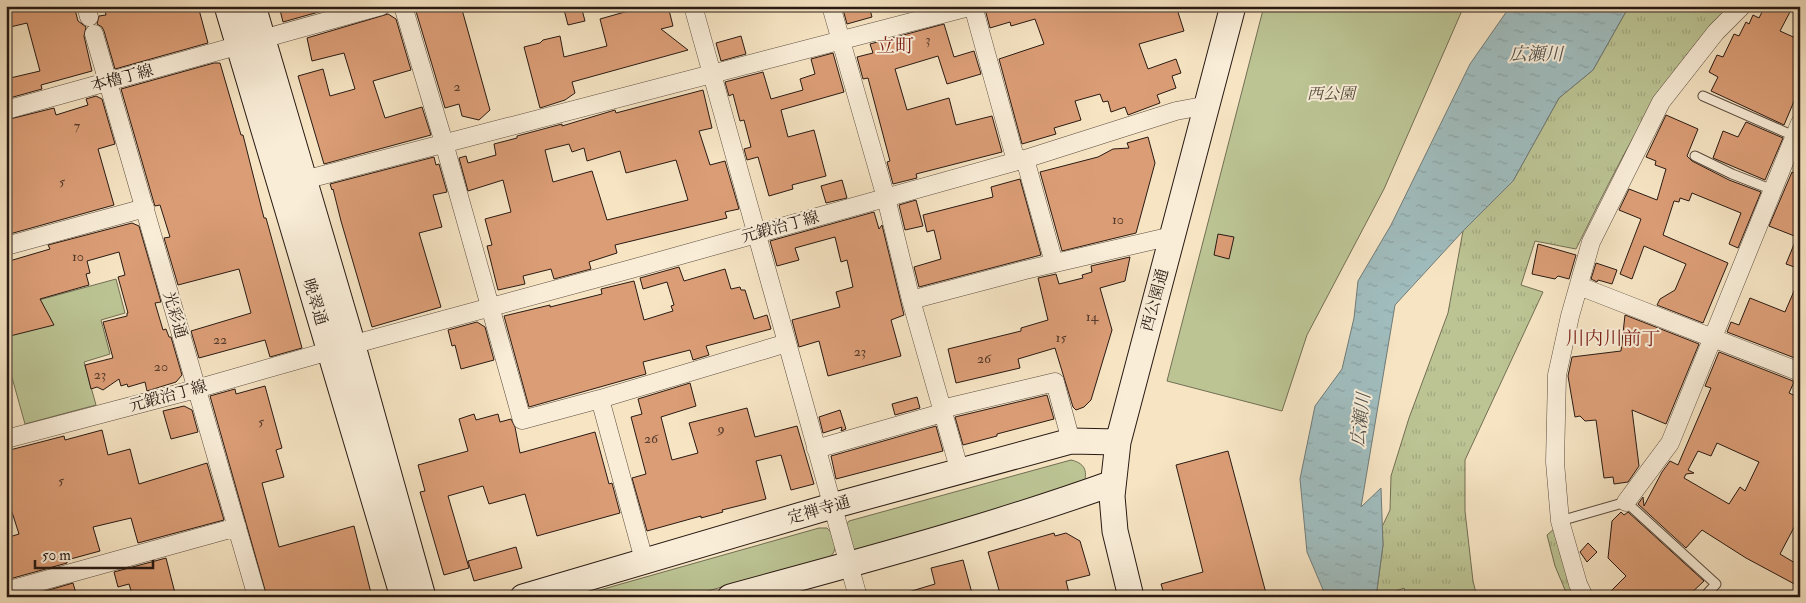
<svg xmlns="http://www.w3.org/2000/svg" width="1806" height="603" font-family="'IM FELL Double Pica','Noto Serif JP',serif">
<defs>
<pattern id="grass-tufts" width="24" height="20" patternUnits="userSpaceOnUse" patternTransform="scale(1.25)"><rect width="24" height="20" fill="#bcc494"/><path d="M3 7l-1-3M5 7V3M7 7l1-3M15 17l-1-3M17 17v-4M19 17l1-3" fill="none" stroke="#a2a87f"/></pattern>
<pattern id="water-ripples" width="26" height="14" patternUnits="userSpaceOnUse" patternTransform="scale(1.25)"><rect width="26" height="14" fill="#a0bcbd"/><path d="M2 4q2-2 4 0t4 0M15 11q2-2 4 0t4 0" fill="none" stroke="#8aa1a2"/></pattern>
</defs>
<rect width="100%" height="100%" fill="#f6e4c3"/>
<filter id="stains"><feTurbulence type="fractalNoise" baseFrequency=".004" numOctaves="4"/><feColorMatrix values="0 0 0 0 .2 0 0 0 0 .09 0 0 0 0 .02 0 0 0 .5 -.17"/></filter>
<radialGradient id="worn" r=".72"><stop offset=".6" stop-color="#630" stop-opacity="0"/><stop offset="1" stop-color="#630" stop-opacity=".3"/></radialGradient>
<path fill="url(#grass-tufts)" stroke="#726f54" d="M1629 6H1730C1660 74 1619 163 1576 249L1535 241 1521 285 1543 292 1465 460V511L1473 581 1477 597H1407L1404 588 1380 597H1376L1383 545 1382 527 1390 510 1391 476 1409 418 1448 313 1463 231 1513 181 1559 98 1593 70Z
M1554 529 1578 597H1568L1555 566 1547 535Z"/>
<path fill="#bcc494" stroke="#726f54" d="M1264 6H1464L1384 189 1307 335 1282 411 1167 381Z
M116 279 125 313 101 320 110 354 84 362 96 405 25 424 6 356V309Z
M1071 460C1084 463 1088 470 1084 483L857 551 851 549 845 526 849 521Z
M819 528H827C836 537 839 548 830 557L686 597H575Z"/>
<path fill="url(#water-ripples)" stroke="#707b79" d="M1507 6H1629L1593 70 1559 98 1513 181 1463 231 1395 305 1361 507 1381 488 1383 545 1376 597H1324V592L1307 552 1300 479 1315 406 1342 369 1354 318 1358 281 1391 225 1470 64 1507 11Z"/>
<path fill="#db9d76" stroke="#281a13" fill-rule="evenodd" d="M6 6H74L78 21 86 27 84 36 92 71 41 85 42 89 6 99V79L40 71 27 23 6 28Z
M104 6H198L208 43 115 69 104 31 102 27 97 24 99 16 106 15Z
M279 6H340L283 22Z
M419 6H461L490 110 479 120 462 116 459 104 445 108 415 8Z
M563 6H581L585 21 568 25Z
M646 6H668L673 26 661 29 688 50 572 82 575 93 565 100 540 108 524 47 540 43 543 40 560 36 564 57 607 46 600 19Z
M842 6H869L872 17 847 24Z
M993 6H1176L1184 31 1139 44 1148 69 1176 59 1181 73 1172 76 1176 88 1157 95 1160 103 1128 115 1125 107 1111 112 1108 101 1103 102 1100 94 1075 101 1081 120 1054 128 1056 134 1022 144 999 59 1044 44 1035 19 1011 26 1010 22 990 28 985 9Z
M1765 6H1784L1791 10 1780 31 1800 40V57L1794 68 1800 71V87L1784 125 1711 91 1718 77 1709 72 1717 55 1723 57 1734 34 1739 36 1746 22 1749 24 1753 15 1759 18Z
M388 14 396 19 411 70 373 81 384 115 385 118 422 107 431 135 324 164 298 76 323 69 330 96 355 89 344 53 312 61 307 38Z
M944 24 954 57 974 51 981 74 947 84 938 56 895 69 907 110 949 98 956 125 992 116 1002 152 916 174 917 178 893 184 887 162 890 161 868 78 863 79 857 57 873 53 870 44Z
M741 36 746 54 721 61 716 43Z
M833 53 844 92 781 110 788 137 814 130 826 176 792 185 793 189 769 196 758 157 747 160 744 149 751 147 744 120 740 121 733 94 729 96 725 82 763 72 771 99 803 90 800 79 815 74 811 59Z
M214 63H220L241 135H243L264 218H266L302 348 270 357 265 340 199 358 191 331 251 313 239 269 178 285 164 238 170 237 160 205 155 206 154 203 121 89Z
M703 90 712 128 699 131 710 165 725 161 739 209 725 212 727 218 615 245 617 253 589 262 591 269 554 279 551 269 523 276 525 284 498 290 487 246 492 245 485 219 511 212 503 180 468 191 459 158 466 156 468 163 496 155 494 144 517 138V136L562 124V126L615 110 616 113ZM569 144 572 152 584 148 587 161 620 151 626 173 676 160 688 200 607 220 592 171 553 182 545 150Z
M96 96 102 99 115 144 98 149 114 205 6 235V120L54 108 56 115 88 105 86 99Z
M1666 115 1698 129 1687 156 1692 161 1729 180 1761 192 1738 248 1729 244 1741 213 1692 193 1689 201 1680 198 1679 202 1674 201 1663 235 1728 263 1703 323 1657 305 1660 299 1675 290 1686 264 1644 246 1632 279 1620 274 1641 219 1619 210 1629 189 1657 200 1666 169 1655 165 1656 161 1646 157Z
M1746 122 1783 138 1765 180 1713 158 1723 131 1738 137Z
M1148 137 1155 163 1136 233 1062 251 1040 172 1098 157 1113 149 1129 148 1127 143Z
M434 157 436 165 439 164 447 192 433 195 442 227 419 233 441 307 372 327 341 221 333 189 332 190 330 184Z
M1792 172 1800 175V269L1786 264 1797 237 1769 226Z
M1020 179 1041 255 919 287 914 267 941 259 934 230 927 232 923 215 993 197 991 187Z
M842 180 847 198 826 203 821 186Z
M916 200 923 226 905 230 899 205Z
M874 212 879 229 882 225 904 315 891 320 901 356 828 376 819 341 799 347 792 320 840 307 836 292 853 287 847 260 841 262 835 237 795 248 799 260 777 266 770 241Z
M132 223 139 226 161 302 155 303 163 330 166 329 169 337H171L182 375 176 382 147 391 145 382 128 387 127 384 121 386 119 379 103 390 97 387 91 389 85 365 113 358 103 322 127 316V313H128L118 277 125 275 119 252 87 261 90 273 86 274 89 285 40 299 54 325 6 337V262L50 249 48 245Z
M1218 234 1234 237 1229 259 1214 255Z
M1538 244 1576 255 1569 279 1558 276 1555 279 1532 274Z
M1130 257 1125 281 1100 288 1112 330 1091 400 1084 407 1076 410 1073 407 1055 348 1018 359 1020 368 956 383 948 349 1021 331V328L1048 320 1038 278 1056 274 1059 284 1083 278 1082 275 1092 272 1091 266Z
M1596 263 1617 270 1612 284 1598 280 1597 282 1591 279Z
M679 267 684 281 725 269 731 289 740 287 741 290H745L754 319 767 315 771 329 706 346 709 355 693 360 690 350 643 362 646 374 529 407 504 316 550 305V307L602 294 601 289 634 281 644 320 673 311 671 306 674 305 667 282 643 289 640 278Z
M1800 277V360L1727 332 1731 322 1739 325 1750 298 1785 312Z
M1625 315 1699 344 1666 424 1632 410 1639 466 1628 482 1614 484 1613 477 1604 478 1596 420 1585 421 1580 416 1575 417 1568 376 1572 357 1621 351Z
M477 322 485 327 494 360 461 369 455 345 452 346 448 330Z
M1719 352 1793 381 1794 382 1789 393 1800 398V516L1780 554 1800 566V587L1746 558 1702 530 1686 548 1638 504 1643 497 1644 506 1662 472 1670 461 1678 465 1711 388 1705 386ZM1717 443 1759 462 1745 491 1740 487 1729 504 1684 478 1686 474 1694 473 1688 470 1698 451 1711 456Z
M690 383 696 406 661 417 672 460 698 453 689 423 747 408 755 437 797 426 814 484 791 490 781 455 756 461 766 499 722 510 723 512 701 518V516L647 531 632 478 646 474 631 417 642 414 638 399Z
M265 386 282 448 276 450 284 477 262 483 279 547 354 526 372 597H267L210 396 235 389 236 394Z
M1047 395 1054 419 997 434V436L963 445 955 417Z
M917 397 920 408 895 415 892 404Z
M184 406 192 410 198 432 171 439 163 411Z
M840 410 846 429 841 431 842 427 823 433 819 417Z
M474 414 476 420 498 414 500 422 511 419 515 427 520 453 595 432 609 484 612 483 620 513 537 536 525 494 489 504 483 486 448 496 469 568 444 575 420 492 425 491 418 465 468 451 459 419Z
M936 426 943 451 836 479 831 456Z
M102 430 108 455 130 449 139 484 207 463 224 520 138 543 131 518 93 527 100 551 67 560V563L6 580V538L19 534 11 509 6 510V451L64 436 65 440Z
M1228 451 1267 597H1165L1161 584 1203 572 1176 465Z
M1621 512 1624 515 1628 512 1704 581 1687 597H1605L1626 576 1608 558 1612 521Z
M1054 533 1055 536 1066 533 1080 541 1090 575 1066 581 1070 597H1001L988 552Z
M1588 543 1597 552 1587 562 1580 552Z
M516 547 522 568 474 581 468 561Z
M166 558 176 597H133L129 584 118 587 114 572Z
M963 560 973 597H955L954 594 942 597H905V593L935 584 931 568Z
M73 583 77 597H25Z"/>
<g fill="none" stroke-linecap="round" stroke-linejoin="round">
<defs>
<path id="lane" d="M1703 96 1794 136
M1695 156 1732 174 1773 190
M1560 521 1626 502 1716 584 1704 597"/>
<path id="street" d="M86 6 89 17
M403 6 444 143 522 420 600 399 787 343
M693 6 858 597
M831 6 886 198 911 300 960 472
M973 6 1016 161
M94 34 257 597
M6 110 381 6
M1025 159 1054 263
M304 180 973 6
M6 246 145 208
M1579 286 1800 372
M911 300 1025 270 1172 236
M600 399 644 560
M941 409 1055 382 1071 441
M6 439 196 389 329 351 631 269 1025 159 1176 111 1208 105
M816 449 942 413
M1626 502 1670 443 1800 123
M6 591 237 527
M1584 597 1578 584 1560 521 1555 462 1557 375 1570 316 1591 242 1661 102 1716 32 1742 6"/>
<path id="secondary" d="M227 6 403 597
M253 6 349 332 423 597
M523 597 832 506 1071 441 1118 442
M730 597C858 562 988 528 1113 483
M1131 597 1115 531 1112 496 1118 442 1233 6"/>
</defs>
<use href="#lane" stroke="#5c4c3f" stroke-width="11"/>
<use href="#street" stroke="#5c4c3f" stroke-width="19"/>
<use href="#secondary" stroke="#281a13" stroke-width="27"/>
<use href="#lane" stroke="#f9edd8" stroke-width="9"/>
<use href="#street" stroke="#f9edd8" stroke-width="18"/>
<use href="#secondary" stroke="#f9edd8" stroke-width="25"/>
</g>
<g text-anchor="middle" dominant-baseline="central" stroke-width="4" stroke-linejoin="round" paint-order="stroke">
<g font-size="14" fill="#553b2c">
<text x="928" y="39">3</text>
<text x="457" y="86">2</text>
<text x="77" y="125">7</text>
<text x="62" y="181">5</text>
<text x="1118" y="219">10</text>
<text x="78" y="256">10</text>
<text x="1092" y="316">14</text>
<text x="1061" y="337">15</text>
<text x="220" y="339">22</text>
<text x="860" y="351">23</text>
<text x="984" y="358">26</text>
<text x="161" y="366">20</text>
<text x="100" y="374">23</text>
<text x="261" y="421">5</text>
<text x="721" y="428">9</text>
<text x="651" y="438">26</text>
<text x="61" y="480">5</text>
</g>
<g font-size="16" fill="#281a13" stroke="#f9edd8">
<text transform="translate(122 78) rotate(-15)">本櫓丁線</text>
<text transform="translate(780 227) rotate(-15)">元鍛治丁線</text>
<text transform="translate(1155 300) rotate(-75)">西公園通</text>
<text transform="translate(315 302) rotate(73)">晩翠通</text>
<text transform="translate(175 315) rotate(74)">光彩通</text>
<text transform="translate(168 396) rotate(-15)">元鍛治丁線</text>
<text transform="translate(819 510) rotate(-16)">定禅寺通</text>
</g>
<g font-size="16" font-style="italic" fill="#544d3a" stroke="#f9edd8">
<text x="1331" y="94">西公園</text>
</g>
<g font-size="18" font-style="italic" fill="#52534e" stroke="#f9edd8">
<text x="1536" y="54">広瀬川</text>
<text transform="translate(1361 420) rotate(-83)">広瀬川</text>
</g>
<g font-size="19" fill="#7a1f14" stroke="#f9edd8">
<text x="895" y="46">立町</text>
<text x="1613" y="339">川内川前丁</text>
</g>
</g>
<rect width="1806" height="603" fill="none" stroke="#f6e4c3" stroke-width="25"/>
<rect x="8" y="8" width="1791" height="588" fill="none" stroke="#281a13" stroke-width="2.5"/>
<rect x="12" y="12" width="1781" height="578" fill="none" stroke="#281a13"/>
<path d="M35 560v8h118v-8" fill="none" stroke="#281a13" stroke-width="2.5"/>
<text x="42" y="560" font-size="15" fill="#281a13" stroke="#f9edd8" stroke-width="4" paint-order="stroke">50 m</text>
<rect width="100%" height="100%" filter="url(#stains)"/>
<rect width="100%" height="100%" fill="url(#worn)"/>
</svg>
